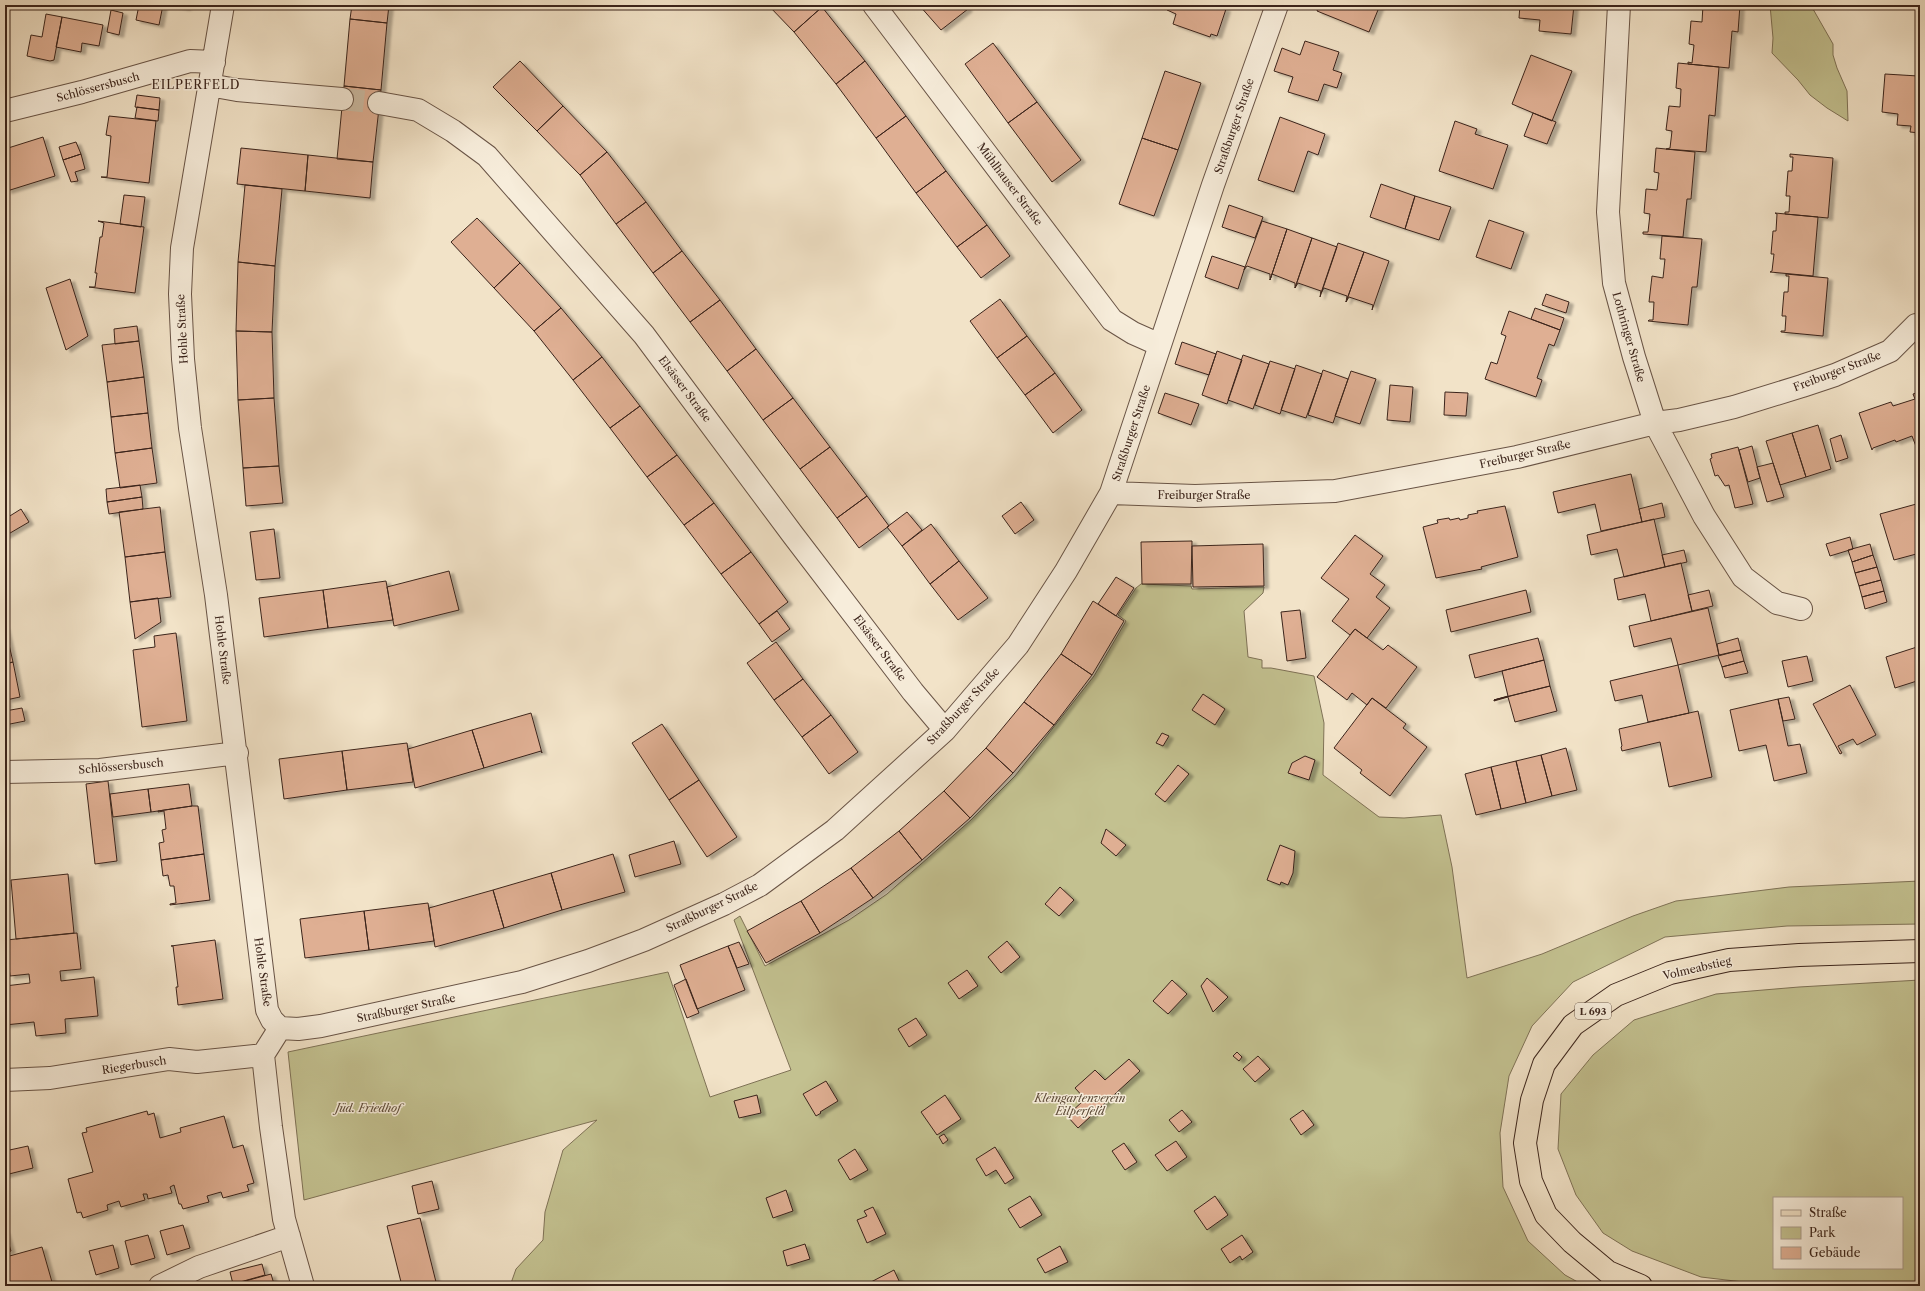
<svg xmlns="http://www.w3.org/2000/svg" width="1925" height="1291" font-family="'Libre Caslon Text',serif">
<defs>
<filter id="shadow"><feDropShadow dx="4.5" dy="2.5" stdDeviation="1" flood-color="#0004"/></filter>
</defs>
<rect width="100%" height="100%" fill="#f2e3c8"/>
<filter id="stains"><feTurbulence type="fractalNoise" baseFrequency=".005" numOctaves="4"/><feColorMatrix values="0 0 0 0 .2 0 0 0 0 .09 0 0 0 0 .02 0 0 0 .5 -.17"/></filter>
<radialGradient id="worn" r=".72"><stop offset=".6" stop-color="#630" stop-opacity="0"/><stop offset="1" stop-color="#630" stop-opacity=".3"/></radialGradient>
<path fill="#c3c190" stroke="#7f7256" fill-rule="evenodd" d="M1770 5H1801L1813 9 1833 44V55L1837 68 1847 91 1848 121 1827 108 1810 95 1798 80 1772 53 1773 38Z
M1141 584 1191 586 1192 589 1264 587 1263 593 1244 611 1248 657 1262 660V668H1271L1314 676 1324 723 1323 775 1379 817 1404 818 1441 815 1452 867 1467 978 1542 954 1633 916 1676 901 1789 887 1920 881V924L1787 926 1665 937 1573 982 1532 1026 1509 1076 1500 1133 1503 1187 1528 1241 1565 1275 1585 1286H510L516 1269 543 1240 545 1212 563 1150 597 1120 304 1200 288 1052 668 972 710 1097 791 1070 734 920 740 916 765 966 849 920 887 894 971 820 1015 776 1094 676 1126 621 1118 615 1136 588Z
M1920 980V1286H1777L1701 1277 1632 1251 1603 1233 1576 1195 1558 1149 1561 1094 1593 1055 1634 1020 1716 994 1799 987ZM1774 1198H1902V1268H1774Z"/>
<path fill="#dfaf93" stroke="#3b241b" filter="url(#shadow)" d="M139 5H163L159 25 136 20Z
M173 5H187L186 8Z
M352 5H389L387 23 350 19Z
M768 5H820L822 7 794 32Z
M919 5H965L968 9 941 30Z
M1169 5H1221L1220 7 1226 9 1217 36 1211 34 1210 37 1173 24 1176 14 1167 10Z
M1319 5H1380L1369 32 1317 11Z
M1520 5H1574L1571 34 1539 31 1540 20 1519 18Z
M1703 5H1740L1738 32 1732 31 1729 68 1688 64V62L1692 63 1694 45 1689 44 1691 21 1702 22Z
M822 7 865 61 836 84 794 32Z
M111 10 123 13 119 35 107 32Z
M46 14 62 17 54 60 50 61 27 56 31 35 42 37Z
M62 17 103 25 99 46 82 43 81 52 56 47Z
M350 19 387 23 381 90 344 86Z
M1305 41 1339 52 1333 70 1342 73 1337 88 1324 84 1318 101 1288 92 1293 77 1274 71 1282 48 1300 55Z
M993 43 1037 102 1008 123 965 64Z
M1531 55 1572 71 1552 121 1512 104Z
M520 61 563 106 537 131 493 87Z
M865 61 906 116 876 138 836 84Z
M1678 63 1719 67 1715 116 1709 115 1706 152 1666 149 1670 148 1672 131 1666 130 1669 106 1680 107 1681 89 1676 88Z
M1165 71 1201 83 1178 150 1142 138Z
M1885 74 1918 76V82H1920V133L1910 132 1911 126 1897 125 1898 114 1882 112Z
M344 86 381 90 373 162 337 159Z
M137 95 160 98 159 110 135 107Z
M1037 102 1081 160 1052 182 1008 123Z
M563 106 607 152 580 175 537 131Z
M137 107 159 110 158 121 135 118Z
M1533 113 1556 122 1547 144 1524 136Z
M109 116 156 121 149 183 101 177H107L111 136 106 135Z
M906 116 946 171 916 193 876 138Z
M1280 117 1325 134 1318 155 1308 151 1294 192 1258 180Z
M1455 121 1477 129 1475 134 1508 145 1493 189 1439 171Z
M43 137 55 176 7 191 5 184V149Z
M1142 138 1178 150 1154 216 1119 204Z
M76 142 81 154 63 160 59 147Z
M241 148 308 155 305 191 237 184Z
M1656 148 1695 152 1691 199H1687L1683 237 1643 234V232H1648L1650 214 1644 213 1646 189 1657 190 1659 173 1654 172Z
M607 152 646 202 616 224 580 175Z
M81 154 85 169 75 172 78 181 71 182 63 160Z
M1790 154 1833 158 1828 218 1785 214V212H1789L1790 196H1786L1788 171H1792L1793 157H1790Z
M308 155 373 162 370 198 305 191Z
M946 171 987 225 957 247 916 193Z
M1381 184 1415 196 1405 229 1370 217Z
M245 185 282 189 275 266 238 262Z
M124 195 145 197 141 227 120 224Z
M1415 196 1451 207 1439 240 1405 229Z
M646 202 682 251 653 273 616 224Z
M1229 205 1263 217 1255 238 1222 227Z
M1775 213 1818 217 1813 276 1770 272 1772 271 1774 254H1771L1773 231H1776L1777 214Z
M477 218 520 263 494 288 451 242Z
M1489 220 1524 232 1511 269 1476 257Z
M98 221 144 227 135 293 89 287H95L97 273H95L100 237H102L104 223Z
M1262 221 1287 229 1270 280V274L1247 266 1244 270Z
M987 225 1010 256 981 278 957 247Z
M1287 229 1312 238 1295 288V283L1272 274 1270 280Z
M1662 236 1702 239 1697 287H1692L1688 325 1648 321 1649 320H1653L1654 302H1649L1652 276 1663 278 1665 259H1660Z
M1312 238 1337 247 1320 297 1321 291 1298 283 1295 288Z
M1338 243 1364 252 1346 302 1347 296 1324 288 1321 293Z
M682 251 720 300 690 322 653 273Z
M1364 252 1389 261 1372 310 1373 305 1349 297 1346 302Z
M1212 256 1245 267 1238 289 1205 277Z
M238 262 275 266 272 332 236 331Z
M520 263 561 308 534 331 494 288Z
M1786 274 1828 278 1823 336 1781 332V331H1785L1786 316H1782L1784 292H1788L1789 276H1786Z
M70 279 88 336 66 350 46 288Z
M1546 294 1569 302 1566 313 1542 305Z
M1000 299 1027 336 997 358 970 321Z
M720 300 756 349 727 371 690 322Z
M561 308 602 357 573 380 534 331Z
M1535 308 1564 318 1560 330 1531 319Z
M1509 311 1560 330 1554 346 1549 344 1537 378 1542 380 1536 397 1485 379 1491 362 1497 364 1506 336 1501 334Z
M137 326 139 341 115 344 114 329Z
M236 331 272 332 274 398 238 400Z
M1027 336 1055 373 1025 395 997 358Z
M139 341 144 377 107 382 102 345Z
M1182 342 1216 354 1209 375 1175 364Z
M756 349 793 398 763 420 727 371Z
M1217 351 1242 360 1227 404 1202 395Z
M1243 355 1269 364 1253 409 1228 400Z
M602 357 640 406 610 428 573 380Z
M1270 361 1295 369 1280 414 1255 405Z
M1296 365 1322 374 1306 418 1281 410Z
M1323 370 1348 379 1333 423 1308 415Z
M1351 371 1376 379 1360 424 1335 416Z
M1055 373 1082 410 1053 433 1025 395Z
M144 377 148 413 111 417 107 382Z
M1390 385 1413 387 1410 422 1387 420Z
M1445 392 1468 393 1466 416 1444 415Z
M1920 392V448L1917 449 1912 436 1896 442 1895 440 1873 448 1872 450 1859 413 1891 402 1893 406 1915 399 1913 394Z
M1165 393 1199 404 1191 425 1158 413Z
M274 398 279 466 243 468 238 400Z
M793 398 830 447 800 469 763 420Z
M640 406 677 455 647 477 610 428Z
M148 413 152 448 115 453 111 417Z
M1818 425 1831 469 1806 477 1792 433Z
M1792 433 1806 477 1780 485 1766 441Z
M1841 435 1848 458 1836 462 1830 439Z
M1752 446 1760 478 1748 482 1739 450Z
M830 447 867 496 837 518 800 469Z
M1738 447 1753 504 1735 508 1729 485 1725 486 1718 475 1715 476 1710 459 1712 458 1711 454Z
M152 448 157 483 120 488 115 453Z
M677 455 714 503 684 525 647 477Z
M1773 463 1784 497 1767 502 1757 467Z
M279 466 283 503 246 506 243 468Z
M1631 474 1642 522 1601 531 1595 504 1558 513 1553 492Z
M140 485 142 497 107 502 106 489Z
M867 496 889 526 859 548 837 518Z
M142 497 143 509 109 514 107 502Z
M1021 502 1034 520 1015 534 1002 516Z
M714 503 751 552 721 574 684 525Z
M1662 503 1665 517 1642 522 1639 509Z
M1920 503V553L1894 560 1880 514Z
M1505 506 1518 557 1481 567 1482 569 1436 578 1423 527 1438 523 1437 520 1449 518 1450 520 1459 518 1460 520 1468 518V515L1478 513 1477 511Z
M160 507 165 552 125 557 119 512Z
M21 509 29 522 5 536V519Z
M907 512 922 530 902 546 887 527Z
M1654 519 1665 567 1624 577 1617 549 1591 555 1587 535Z
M931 524 959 561 930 584 902 546Z
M274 529 280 578 256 580 250 532Z
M1355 535 1383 556 1370 574 1385 585 1376 597 1390 608 1367 638 1355 629 1350 635 1332 621 1349 599 1321 578Z
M1850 537 1853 549 1830 556 1826 544Z
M1192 541 1191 584H1142L1141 542Z
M1263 544 1264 586 1193 587 1192 546Z
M1870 544 1873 555 1852 562 1848 550Z
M1684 550 1687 562 1665 567 1662 555Z
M165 552 171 597 130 602 125 557Z
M751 552 788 602 759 624 721 574Z
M1873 555 1877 567 1855 573 1852 562Z
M959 561 988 598 958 620 930 584Z
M1681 563 1692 611 1651 621 1645 594 1618 600 1614 579Z
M1877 567 1881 580 1859 586 1855 573Z
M449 571 459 610 394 626 387 587Z
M1116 577 1134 588 1116 616 1098 604Z
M1881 580 1884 591 1862 597 1859 586Z
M386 581 393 620 328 628 323 590Z
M323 590 328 628 264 637 259 598Z
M1526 590 1531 612 1451 632 1446 610Z
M1709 590 1713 606 1692 611 1688 595Z
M1884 591 1887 602 1865 609 1862 597Z
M158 598 161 622 135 639 130 602Z
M1093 601 1124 621 1092 675 1061 654Z
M1708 608 1719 655 1678 665 1671 638 1634 647 1629 626Z
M1300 610 1306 658 1287 661 1281 612Z
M777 611 790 629 772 642 759 624Z
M5 627 13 662 5 664Z
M1355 629 1383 650 1388 645 1417 667 1386 708 1372 698 1367 705 1352 693 1347 700 1317 677Z
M176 633 187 721 142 727 133 650 155 647 154 636Z
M1538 638 1544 660 1475 678 1469 655Z
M1738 638 1741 650 1719 655 1717 644Z
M776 642 803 679 774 700 747 663Z
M1920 646V680L1895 688 1886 657Z
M1741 650 1744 661 1722 667 1718 656Z
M1061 654 1092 675 1054 725 1024 702Z
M1807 656 1813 681 1788 687 1782 661Z
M1544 660 1550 686 1494 700 1508 696 1502 671Z
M1744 661 1748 673 1725 678 1722 667Z
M13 662 20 697 6 700 7 706H5V664Z
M1678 665 1689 713 1648 722 1642 695 1615 701 1610 681Z
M803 679 831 715 802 737 774 700Z
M1850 685 1876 735 1857 745 1853 739 1838 746 1842 753 1840 754 1813 704Z
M1550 686 1557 711 1515 722 1508 697 1494 701V700Z
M1203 694 1225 709 1215 725 1192 710Z
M1789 697 1795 719 1783 721 1778 699Z
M1372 698 1406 724 1403 728 1427 747 1390 796 1360 773 1362 770 1334 748Z
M1778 699 1788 746 1800 744 1807 773 1774 781 1766 745 1739 751 1730 710Z
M1024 702 1054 725 1013 773 986 748Z
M22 708 25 721 5 725V711Z
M1698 711 1712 777 1669 787 1660 742 1622 751 1621 747 1622 746 1619 729Z
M531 713 542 753 541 751 484 768 472 730Z
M831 715 858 752 829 774 802 737Z
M662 724 699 780 669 800 632 743Z
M472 730 484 768 415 788 408 749Z
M1162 733 1169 736 1163 746 1156 743Z
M407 743 413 782 347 790 342 751Z
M986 748 1013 773 970 818 944 791Z
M1566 748 1577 790 1552 796 1541 755Z
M342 751 347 790 284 799 279 759Z
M1541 755 1552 796 1526 803 1516 761Z
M1305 756 1315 760 1309 780 1288 773 1292 763Z
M1516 761 1526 803 1501 809 1491 767Z
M1178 765 1189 774 1165 802 1155 794Z
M1491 767 1501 809 1476 815 1465 774Z
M699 780 737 837 707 857 669 800Z
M108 781 117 861 95 864 86 784Z
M189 784 192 806 151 812 148 789Z
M148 789 151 812 113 817 110 794Z
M944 791 970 818 922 860 899 831Z
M192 806H198L204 854 161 860 159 843 164 842 162 830 166 829 164 811 158 812V811Z
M1106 829 1126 845 1116 856 1101 843Z
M899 831 922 860 873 898 851 868Z
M674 841 681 864 635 877 629 855Z
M1280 845 1295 851 1293 873 1288 885 1281 882 1280 885 1267 880Z
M204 854 210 900 170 905V904L176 903 174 886H170L168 875 163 876 161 860Z
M613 854 625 892 562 910 551 873Z
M851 868 873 898 820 933 801 901Z
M551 873 562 910 504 928 493 890Z
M68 874 74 933 16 939 11 880Z
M1060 887 1074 900 1059 916 1045 904Z
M493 890 504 928 435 947 429 908Z
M801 901 820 933 766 963 747 931Z
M428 903 434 941 369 950 364 911Z
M364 911 369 950 305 958 300 919Z
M77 933 81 969 60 971 61 981 94 977 98 1016 65 1019 66 1033 36 1036 34 1022 5 1025V986L30 983 29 974 10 976 6 940Z
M215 940 223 999 178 1005 176 987H178L173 946H171Z
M1007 941 1020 957 1001 973 988 957Z
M739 942 749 964 737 968 728 946Z
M728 946 745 990 697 1009 680 965Z
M967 970 978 986 959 999 948 983Z
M1207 978 1228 997 1213 1012 1201 986Z
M686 979 699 1013 687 1018 674 985Z
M1172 980 1187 994 1168 1014 1153 1001Z
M916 1018 927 1035 909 1047 898 1029Z
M1237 1052 1242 1057 1239 1061 1233 1056Z
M1258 1056 1270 1069 1255 1082 1243 1069Z
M1129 1059 1140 1071 1078 1128 1067 1116 1085 1099 1075 1088 1095 1070 1105 1080Z
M826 1081 838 1101 820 1112 821 1113 816 1116 803 1094Z
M757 1095 761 1113 739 1118 734 1101Z
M945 1095 961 1119 937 1135 921 1112Z
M1182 1110 1192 1122 1179 1132 1169 1120Z
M1303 1110 1314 1125 1301 1135 1290 1119Z
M147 1111 148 1115 154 1113 160 1138 181 1132 180 1128 224 1116 233 1148 243 1145 254 1183 247 1185 249 1191 223 1198 221 1192 207 1196 209 1202 183 1209 181 1204H179L174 1185 170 1187 172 1193 148 1199 147 1194H143L145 1200 121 1207 119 1201 107 1205 108 1210 83 1218 81 1212 77 1213 68 1179 93 1172 82 1133 87 1132 86 1128Z
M944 1134 948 1140 943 1144 939 1137Z
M1176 1141 1187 1157 1167 1171 1155 1155Z
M1124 1143 1137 1162 1125 1170 1112 1151Z
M28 1146 33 1168 5 1175V1151Z
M995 1147 1014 1178 1005 1184 996 1170 986 1176 976 1159Z
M855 1149 868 1170 850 1180 838 1160Z
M432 1181 439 1209 418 1214 412 1186Z
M786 1190 793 1211 773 1218 766 1198Z
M1030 1196 1042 1215 1020 1228 1008 1209Z
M1215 1196 1228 1215 1207 1230 1194 1211Z
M873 1207 886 1234 867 1243 857 1220 867 1216 864 1211Z
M420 1218 437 1286H402L387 1226Z
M183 1225 190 1248 167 1255 160 1231Z
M5 1231 11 1251 5 1253Z
M148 1235 155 1258 131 1265 125 1241Z
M1242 1235 1253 1252 1242 1260 1240 1256 1230 1263 1221 1249Z
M805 1244 810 1259 787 1266 783 1251Z
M113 1245 119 1268 96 1275 89 1251Z
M1060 1246 1068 1262 1045 1273 1037 1259Z
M42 1247 52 1282 48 1283 49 1286H5V1255L6 1257Z
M262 1264 265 1275 233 1284 230 1272Z
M894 1270 900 1283 894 1286H873L871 1282Z
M271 1274 274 1284 280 1283 281 1286H227Z"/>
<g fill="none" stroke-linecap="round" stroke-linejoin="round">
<path stroke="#cdbda5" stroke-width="22" stroke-dasharray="22 11" stroke-linecap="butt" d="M342 99 379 103"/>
<defs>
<path id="minor" d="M223 5 182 248 180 294 183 359 190 428 216 595 267 1010 272 1020 280 1028
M874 5 1112 320 1133 333 1160 345
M1619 5 1608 212 1614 283 1634 357 1655 423 1704 516 1743 577 1777 603 1801 609
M209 85 237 90 342 99
M379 103 418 110 453 131 487 156 644 335 793 535 913 692 945 730
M5 111 82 92 190 61 214 62
M1111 493 1195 496 1335 491 1517 457 1655 423 1679 420 1734 407 1802 386 1835 375 1890 351 1916 325
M5 772 100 770 237 753
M280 1028 298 1029 321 1026 522 982 588 961 644 940 724 904 760 885 835 830 945 730 1018 645 1066 571 1111 493 1213 185 1277 5
M280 1028 263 1055 271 1127 284 1219 303 1286
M5 1080 50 1078 169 1059 197 1062 263 1055
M160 1286 199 1267 289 1236"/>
<path id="major" d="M1641 1286 1608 1272 1572 1242 1546 1215 1531 1181 1525 1143 1532 1100 1544 1064 1573 1025 1616 995 1670 973 1729 960 1799 955 1920 951"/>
</defs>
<use href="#minor" stroke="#695446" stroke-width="24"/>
<use href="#major" stroke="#3b241b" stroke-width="24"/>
<use href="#minor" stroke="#f7eddb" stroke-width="22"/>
<use href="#major" stroke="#f2e3c8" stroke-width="22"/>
</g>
<g text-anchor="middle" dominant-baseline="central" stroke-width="3" stroke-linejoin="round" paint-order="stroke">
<rect fill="#f7eddb" stroke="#736055" stroke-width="1" x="1575" y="1003" width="36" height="16" rx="3"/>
<g font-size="10" font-weight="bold" fill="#3b241b">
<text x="1593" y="1011">L 693</text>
</g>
<g font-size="11" fill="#3b241b" stroke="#f7eddb">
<text transform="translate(98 87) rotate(-15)">Schlössersbusch</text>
<text transform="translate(1234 126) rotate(-71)">Straßburger Straße</text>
<text transform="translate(1010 184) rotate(53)">Mühlhauser Straße</text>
<text transform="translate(182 329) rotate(-93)">Hohle Straße</text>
<text transform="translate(1629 337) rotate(74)">Lothringer Straße</text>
<text transform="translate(1837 371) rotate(-21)">Freiburger Straße</text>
<text transform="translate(685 389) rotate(53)">Elsässer Straße</text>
<text transform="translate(1131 433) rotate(-72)">Straßburger Straße</text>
<text transform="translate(1525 454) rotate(-13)">Freiburger Straße</text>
<text x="1204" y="495">Freiburger Straße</text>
<text transform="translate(880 648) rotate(53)">Elsässer Straße</text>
<text transform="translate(223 650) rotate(83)">Hohle Straße</text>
<text transform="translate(963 706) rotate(-47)">Straßburger Straße</text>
<text transform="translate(121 766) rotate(-5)">Schlössersbusch</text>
<text transform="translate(712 907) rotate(-26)">Straßburger Straße</text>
<text transform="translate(1697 968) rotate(-13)">Volmeabstieg</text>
<text transform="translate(263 972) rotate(82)">Hohle Straße</text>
<text transform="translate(406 1008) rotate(-12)">Straßburger Straße</text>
<text transform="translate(134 1065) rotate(-9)">Riegerbusch</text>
</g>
<g font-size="11" font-style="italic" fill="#5d4b38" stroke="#f7eddb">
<text x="1080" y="1098">Kleingartenverein<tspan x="1080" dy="13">Eilperfeld</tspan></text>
<text x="368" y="1108">Jüd. Friedhof</text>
</g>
<g font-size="12" letter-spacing="1" fill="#3b241b" stroke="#f7eddb">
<text x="196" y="84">EILPERFELD</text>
</g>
</g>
<rect width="1925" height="1291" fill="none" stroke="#f2e3c8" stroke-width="20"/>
<rect x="6" y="6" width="1913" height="1279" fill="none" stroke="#3b241b" stroke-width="2"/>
<rect x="10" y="10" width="1905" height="1271" fill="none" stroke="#3b241b"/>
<rect x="1773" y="1197" width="130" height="72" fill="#f7eddb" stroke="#ac9d8e"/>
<rect x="1781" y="1210" width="20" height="6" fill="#f2e3c8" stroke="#ac9d8e"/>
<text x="1809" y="1217" font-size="12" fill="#3b241b">Straße</text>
<rect x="1781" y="1227" width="20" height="12" fill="#c3c190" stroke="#ac9d8e"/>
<text x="1809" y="1237" font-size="12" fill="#3b241b">Park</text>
<rect x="1781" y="1247" width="20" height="12" fill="#dfaf93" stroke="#ac9d8e"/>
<text x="1809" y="1257" font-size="12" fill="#3b241b">Gebäude</text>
<rect width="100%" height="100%" filter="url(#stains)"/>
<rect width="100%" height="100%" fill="url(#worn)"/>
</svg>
